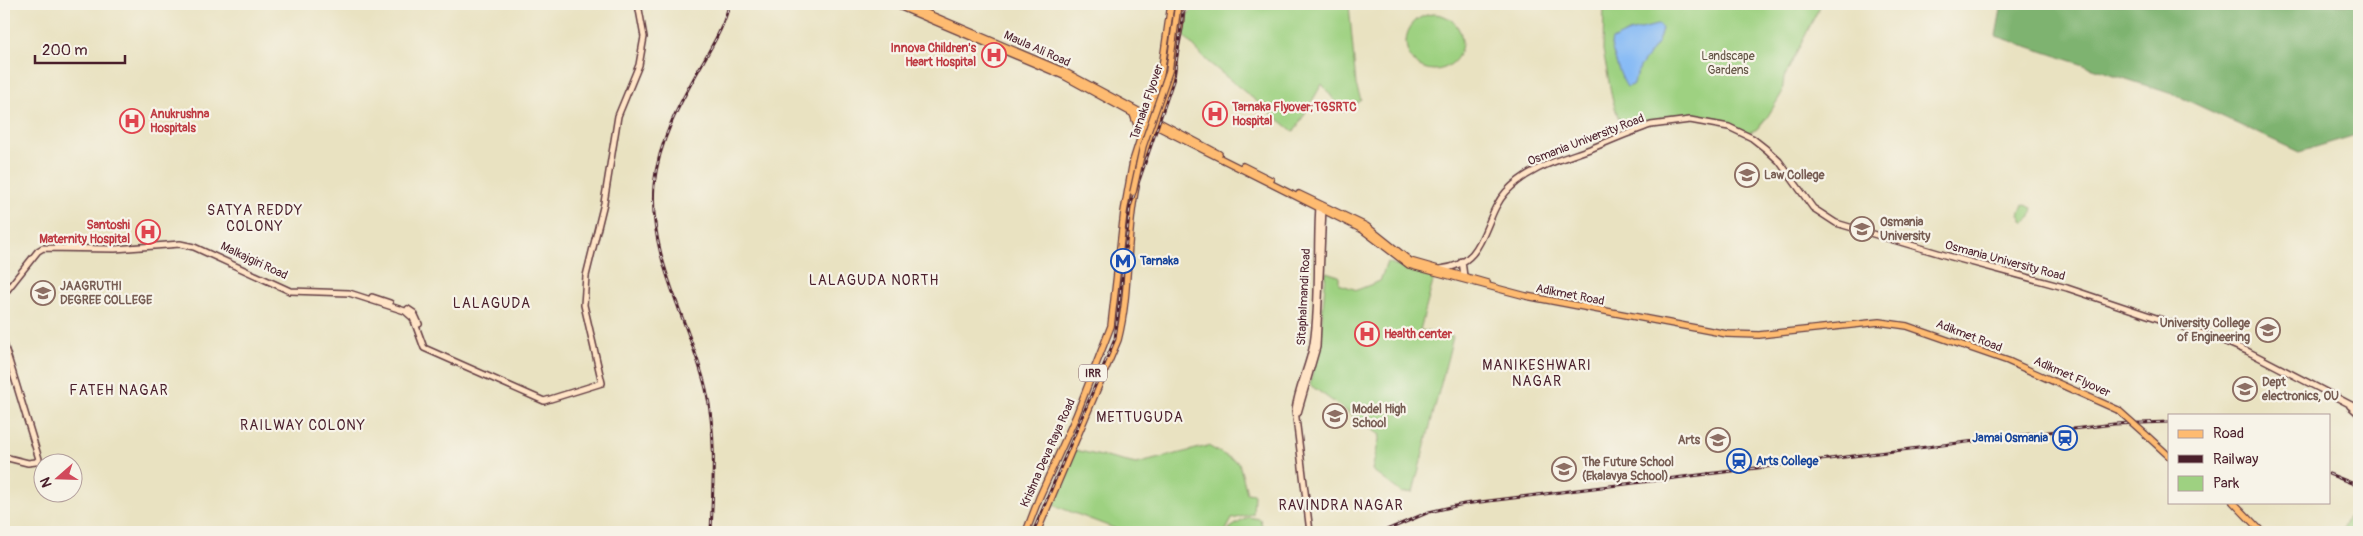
<svg xmlns="http://www.w3.org/2000/svg" width="2363" height="536" font-family="Pangolin,sans-serif">
<rect width="100%" height="100%" fill="#f7f3e8"/>
<filter id="ink" filterUnits="userSpaceOnUse"><feTurbulence type="fractalNoise" baseFrequency=".02" numOctaves="2"/><feDisplacementMap in="SourceGraphic" scale="10" xChannelSelector="R" yChannelSelector="G"/><feConvolveMatrix kernelMatrix="1 2 1 2 8 2 1 2 1" color-interpolation-filters="sRGB"/></filter>
<filter id="wash" filterUnits="userSpaceOnUse"><feTurbulence type="fractalNoise" baseFrequency=".0096" numOctaves="4" result="noise"/><feDisplacementMap in="SourceGraphic" scale="20" xChannelSelector="R" yChannelSelector="G"/><feGaussianBlur stdDeviation="1.12" result="paint"/><feColorMatrix in="noise" values="0 0 0 0 0 0 0 0 0 0 0 0 0 0 0 0 0 1.4 0 .05"/><feComposite in="paint" operator="in"/></filter>
<g filter="url(#wash)">
<rect width="100%" height="100%" fill="#e9e2c1"/>
<path fill="#9ed181" stroke="#747856" d="M1200 4H1349L1356 85 1361 100 1343 112 1322 84 1294 132 1207 61 1183 35 1187 14Z
M1604 4H1821L1784 78 1782 93 1768 116 1757 129 1748 133C1738 129 1726 121 1716 119 1685 112 1651 120 1622 129L1612 98 1603 50Z
M1406 42a28 28 0 1 1 56 0a28 28 0 1 1-56 0Z
M2023 204 2033 208 2031 217 2024 223 2019 215Z
M1387 262 1434 278 1420 330 1453 337 1413 492 1402 493 1372 470 1380 435 1310 385 1321 330 1326 272 1339 276V284L1357 290 1380 281Z
M1208 446 1239 463 1247 493 1254 494 1253 514 1232 519 1225 532H1124L1053 505 1075 450 1136 464Z
M2351 511 2359 512V528H2353V532H2341Z
M1248 517 1260 519 1264 532H1228L1230 528Z"/>
<path fill="#7eb36f" stroke="#64694d" d="M2002 4H2359V134L2299 152 2178 96 1996 36Z"/>
<path fill="#88bbf5" stroke="#696d90" d="M1657 25H1660L1662 29 1658 42 1640 67 1633 85 1627 87C1621 79 1613 55 1611 44L1612 40 1629 32Z"/>
</g>
<g filter="url(#ink)">
<g fill="none" stroke-linecap="round" stroke-linejoin="round">
<defs>
<path id="secondary" d="M1462 261 1464 276
M1440 269C1488 265 1482 218 1506 192 1529 167 1560 160 1590 149 1610 141 1630 132 1651 125L1690 120 1729 127 1752 138 1766 149 1779 161 1813 208 1836 223 1948 256 2067 288 2219 339 2247 351 2359 409
M4 294 38 251 43 248 115 249 180 244 194 247 290 291 349 293 405 311 413 318 424 348 544 401 602 383 584 305 586 276 604 203 618 116 639 65 644 37 638 4
M372 297 390 303
M408 309 414 313 419 324
M4 344 39 459 36 462 28 463 4 457
M2350 406 2359 414
M1298 413 1317 347 1323 207
M1310 532 1295 410C1298 387 1309 367 1313 344 1320 299 1316 251 1319 206"/>
<path id="primary" d="M894 4 1064 76 1154 125 1363 230 1409 265 1526 296 1727 334 1759 335 1879 322 1907 326 2008 361 2118 410
M905 4 1065 72 1219 154
M1133 114 1140 133
M1143 156 1169 81 1180 27 1182 4
M1243 166 1271 180
M1299 194 1366 226 1410 261 1487 283
M2145 434 2169 456
M2233 502 2262 532
M1026 532 1039 498 1076 416 1111 326 1124 212 1133 161 1161 74 1171 4
M1037 532 1118 340C1131 290 1125 237 1136 187"/>
</defs>
<use href="#secondary" stroke="#623c42" stroke-width="8"/>
<use href="#primary" stroke="#623c42" stroke-width="8"/>
<use href="#secondary" stroke="#ffe4c6" stroke-width="5"/>
<use href="#primary" stroke="#febb71" stroke-width="5.5"/>
<defs>
<path id="rail" d="M2329 474 2359 486
M711 532C713 484 717 436 706 389 689 320 648 257 654 185 659 139 681 101 703 62 713 44 725 25 729 4
M1033 532 1115 339 1130 207 1174 78 1184 4
M1382 532 1429 512 1464 504 2114 424 2169 422"/>
</defs>
<use href="#rail" stroke="#4a1f2b" stroke-width="3"/>
<use href="#rail" stroke="#f7f3e8" stroke-width="1" stroke-dasharray="4" stroke-linecap="butt"/>
<defs>
<path id="primary-bridge" d="M1133 192 1143 146 1169 71 1178 4
M2118 410 2145 434"/>
</defs>
<use href="#primary-bridge" stroke="#623c42" stroke-width="8" stroke-linecap="butt"/>
<use href="#primary-bridge" stroke="#febb71" stroke-width="5.5"/>
</g>
</g>
<defs>
<symbol id="hospital-ring" viewBox="-11 -11 22 22"><circle r="9.5" fill="#f7f3e8" stroke="#e0444e" stroke-width="1.5"/><path d="M-5-5h3v3.5h4V-5h3V5h-3V1.5h-4V5h-3Z" fill="#e0444e"/></symbol>
<symbol id="university-ring" viewBox="-11 -11 22 22"><circle r="9.5" fill="#f7f3e8" stroke="#8d6e63" stroke-width="1.5"/><path d="M0-5L7-2L0 1L-7-2ZM-4 1L0 2.5L4 1V4Q0 6-4 4Z" fill="#8d6e63"/></symbol>
<symbol id="metro-ring" viewBox="-11 -11 22 22"><circle r="9.5" fill="#f7f3e8" stroke="#1a4fb4" stroke-width="1.5"/><path d="M-5.5 5V-5H-3L0 0L3-5H5.5V5H3V-.5L0 4L-3-.5V5Z" fill="#1a4fb4"/></symbol>
<symbol id="station-ring" viewBox="-11 -11 22 22"><circle r="9.5" fill="#f7f3e8" stroke="#1a4fb4" stroke-width="1.5"/><path d="M-3-6H3Q5-6 5-4V2Q5 4 3 4L4.5 6H3L1.5 4h-3L-3 6H-4.5L-3 4Q-5 4-5 2V-4Q-5-6-3-6ZM-3.5-4v3h7v-3ZM-3.5 1v1.5H-2V1ZM2 1v1.5H3.5V1Z" fill="#1a4fb4"/></symbol>
</defs>
<g fill-rule="evenodd">
<use href="#hospital-ring" x="980" y="41" width="28" height="28"/>
<use href="#hospital-ring" x="1201" y="100" width="28" height="28"/>
<use href="#hospital-ring" x="118" y="107" width="28" height="28"/>
<use href="#university-ring" x="1733" y="161" width="28" height="28"/>
<use href="#university-ring" x="1848" y="215" width="28" height="28"/>
<use href="#hospital-ring" x="134" y="218" width="28" height="28"/>
<use href="#metro-ring" x="1109" y="247" width="28" height="28"/>
<use href="#university-ring" x="29" y="279" width="28" height="28"/>
<use href="#university-ring" x="2254" y="316" width="28" height="28"/>
<use href="#hospital-ring" x="1353" y="320" width="28" height="28"/>
<use href="#university-ring" x="2231" y="375" width="28" height="28"/>
<use href="#university-ring" x="1321" y="402" width="28" height="28"/>
<use href="#station-ring" x="2051" y="424" width="28" height="28"/>
<use href="#university-ring" x="1704" y="426" width="28" height="28"/>
<use href="#station-ring" x="1725" y="447" width="28" height="28"/>
<use href="#university-ring" x="1550" y="455" width="28" height="28"/>
</g>
<g text-anchor="middle" dominant-baseline="central" stroke-width="4.5" stroke-linejoin="round" paint-order="stroke">
<rect fill="#f7f3e8" stroke="#7e5f64" stroke-width="1" x="1079" y="364.5" width="28" height="17" rx="4"/>
<g font-size="11" font-weight="bold" fill="#4a1f2b">
<text x="1093" y="373">IRR</text>
</g>
<g font-size="12" font-weight="bold" fill="#be3a42" stroke="#f7f3e8" text-anchor="start">
<text x="976" y="48" text-anchor="end">Innova Children's<tspan x="976" dy="14">Heart Hospital</tspan></text>
<text x="1232" y="107">Tarnaka Flyover;TGSRTC<tspan x="1232" dy="14">Hospital</tspan></text>
<text x="150" y="114">Anukrushna<tspan x="150" dy="14">Hospitals</tspan></text>
<text x="130" y="225" text-anchor="end">Santoshi<tspan x="130" dy="14">Maternity Hospital</tspan></text>
<text x="1384" y="334">Health center</text>
</g>
<g font-size="12" fill="#4a1f2b" stroke="#f7f3e8">
<text transform="translate(1037 49) rotate(24)">Maula Ali Road</text>
<text transform="translate(1147 102) rotate(-71)">Tarnaka Flyover</text>
<text transform="translate(1586 140) rotate(-21)">Osmania University Road</text>
<text transform="translate(254 261) rotate(25)">Malkajgiri Road</text>
<text transform="translate(2005 261) rotate(15)">Osmania University Road</text>
<text transform="translate(1570 295) rotate(11)">Adikmet Road</text>
<text transform="translate(1304 297) rotate(-87)">Sitaphalmandi Road</text>
<text transform="translate(1969 336) rotate(21)">Adikmet Road</text>
<text transform="translate(2072 377) rotate(24)">Adikmet Flyover</text>
<text transform="translate(1048 453) rotate(-66)">Krishna Deva Raya Road</text>
</g>
<g font-size="12" fill="#635445" stroke="#f7f3e8">
<text x="1728" y="56">Landscape<tspan x="1728" dy="14">Gardens</tspan></text>
</g>
<g font-size="12" font-weight="bold" fill="#785e54" stroke="#f7f3e8" text-anchor="start">
<text x="1764" y="175">Law College</text>
<text x="1880" y="222">Osmania<tspan x="1880" dy="14">University</tspan></text>
<text x="60" y="286">JAAGRUTHI<tspan x="60" dy="14">DEGREE COLLEGE</tspan></text>
<text x="2250" y="323" text-anchor="end">University College<tspan x="2250" dy="14">of Engineering</tspan></text>
<text x="2262" y="382">Dept<tspan x="2262" dy="14">electronics, OU</tspan></text>
<text x="1352" y="409">Model High<tspan x="1352" dy="14">School</tspan></text>
<text x="1700" y="440" text-anchor="end">Arts</text>
<text x="1582" y="462">The Future School<tspan x="1582" dy="14">(Ekalavya School)</tspan></text>
</g>
<g font-size="12" font-weight="bold" fill="#164399" stroke="#f7f3e8" text-anchor="start">
<text x="1140" y="261">Tarnaka</text>
<text x="2048" y="438" text-anchor="end">Jamai Osmania</text>
<text x="1756" y="461">Arts College</text>
</g>
<g font-size="14" letter-spacing="1" fill="#4a1f2b" stroke="#f7f3e8">
<text x="255" y="210">SATYA REDDY<tspan x="255" dy="16">COLONY</tspan></text>
<text x="874" y="280">LALAGUDA NORTH</text>
<text x="492" y="303">LALAGUDA</text>
<text x="1537" y="365">MANIKESHWARI<tspan x="1537" dy="16">NAGAR</tspan></text>
<text x="119" y="390">FATEH NAGAR</text>
<text x="1140" y="417">METTUGUDA</text>
<text x="303" y="425">RAILWAY COLONY</text>
<text x="1341" y="505">RAVINDRA NAGAR</text>
</g>
</g>
<rect width="2363" height="536" fill="none" stroke="#f7f3e8" stroke-width="20"/>
<rect x="2168" y="414" width="162" height="90" fill="#f7f3e8" stroke="#b29e9c"/>
<rect x="2178" y="430" width="25" height="8" fill="#febb71" stroke="#b29e9c"/>
<text x="2213" y="438" font-size="15" fill="#4a1f2b">Road</text>
<rect x="2178" y="455" width="25" height="8" fill="#4a1f2b" stroke="#b29e9c"/>
<text x="2213" y="464" font-size="15" fill="#4a1f2b">Railway</text>
<rect x="2178" y="476" width="25" height="15" fill="#9ed181" stroke="#b29e9c"/>
<text x="2213" y="488" font-size="15" fill="#4a1f2b">Park</text>
<g transform="translate(58 478) rotate(250)"><circle r="24" fill="#f7f3e8" stroke="#b29e9c"/>
<path d="M0-4L9 19L0 12L-9 19Z" fill="#d1495b"/>
<text y="-8" font-size="14" font-weight="bold" text-anchor="middle" fill="#4a1f2b">N</text>
</g>
<path d="M35 55v8h90v-8" fill="none" stroke="#4a1f2b" stroke-width="2.5"/>
<text x="42" y="55" font-size="15" fill="#4a1f2b" stroke="#f7f3e8" stroke-width="4" paint-order="stroke">200 m</text>
</svg>
